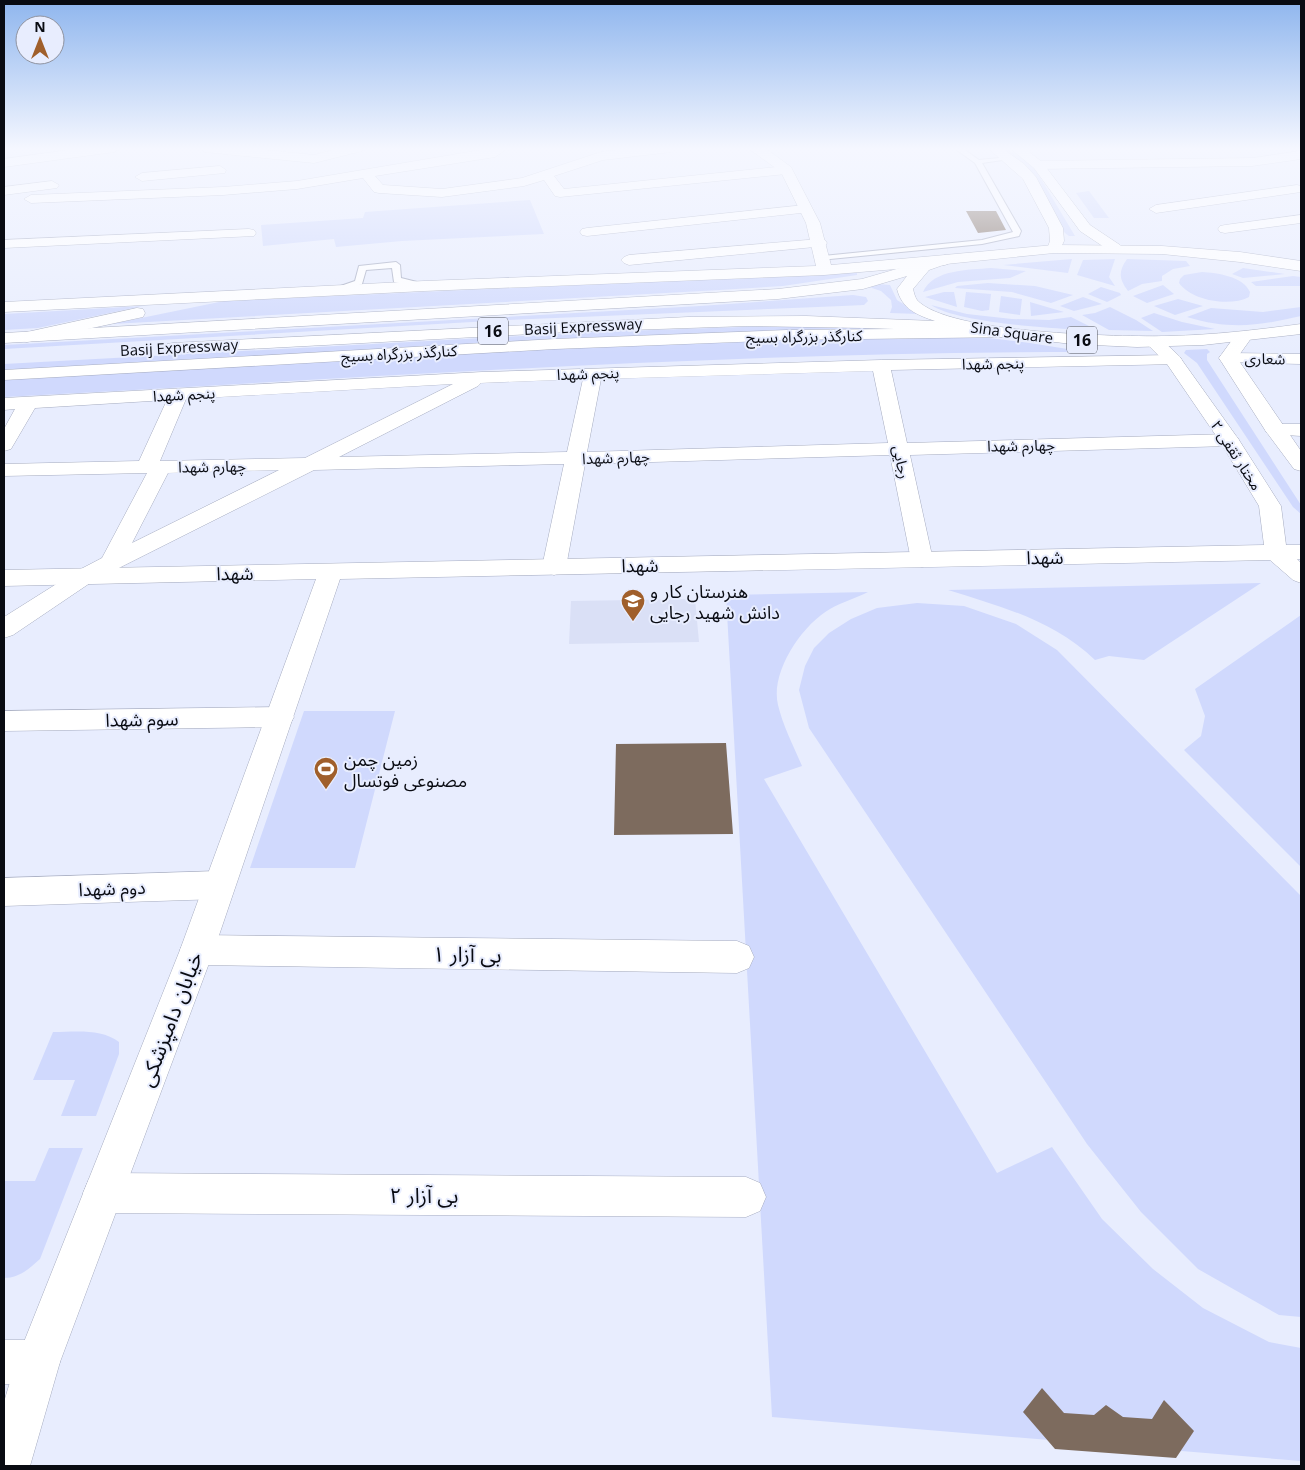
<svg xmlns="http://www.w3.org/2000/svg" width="1305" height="1470" font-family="'Open Sans','Noto Sans Arabic',sans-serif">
<rect width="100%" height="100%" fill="#e8edfe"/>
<path fill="#dae0f6" d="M695 599 699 642 569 644 571 601Z"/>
<path fill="#d0d9fd" d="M997 148C1010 148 1026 160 1035 169L1075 236H1069L1065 233 1038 185Z
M1089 191 1109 218H1094L1076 193Z
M530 200 544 234 402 241 336 247 334 239 263 246 261 225 363 218 365 212Z
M1072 259 1068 273 1003 265Z
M1115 259 1109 277 1115 286 1077 275 1083 260Z
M1127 259 1186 261 1190 266 1173 269 1162 276V281L1142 284 1128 291C1119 279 1118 272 1127 259Z
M991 268 1026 271 1010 278 958 282 923 292C933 269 969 270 991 268Z
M1243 268 1285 274 1243 278 1232 274Z
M1202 272C1217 273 1243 276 1250 292L1249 297C1230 307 1192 301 1179 283L1180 279 1184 275Z
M843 273H857V275L783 286 720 290 112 324 224 301Z
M1293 276 1301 277V286H1256L1251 282Z
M988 283 1035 286 1073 295 1051 303 1012 292 955 288 957 286Z
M878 284 890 285 897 300 919 314 890 313 892 307 891 300 881 291 869 287Z
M1163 285 1174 294 1147 303 1133 296Z
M1101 287 1120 293 1121 295 1107 302 1088 294Z
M944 292H954L957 307 925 297Z
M966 292 991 294 989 310 982 311 964 307Z
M853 295 866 297 868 301 864 305 842 306 507 320 4 349V345L700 306Z
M1001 296 1022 299 1020 315 999 312Z
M1083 297 1102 304 1074 311 1060 306Z
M1178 299 1203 306 1175 315 1154 306Z
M1030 302 1064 312 1031 316Z
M931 305 967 314 1012 319 1049 320 1071 317 1097 330C1062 330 957 323 931 305Z
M143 306 38 328 4 330V314Z
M1110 307 1136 320 1153 331 1109 330 1082 315 1095 313Z
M1301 307V316C1258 326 1230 330 1187 317L1211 308 1263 312Z
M1154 313 1182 322 1215 329 1162 332 1141 318Z
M797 325 916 329 482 344 4 371V364L594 332Z
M901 337H981L1030 343 1086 352C725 352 364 378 4 397V380L592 346Z
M1207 349 1210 352 1207 354V360L1301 505V514L1293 507 1197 363 1184 353 1186 350Z
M1261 583 1144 660 1109 656 1095 660C1053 620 1002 607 948 590Z
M868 592C856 598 842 602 830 609 802 625 770 672 778 705 783 726 794 747 802 766L764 779 997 1173 1052 1147 1102 1219 1153 1269 1203 1308 1269 1342 1301 1348V1461L772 1417 726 595Z
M917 603 964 606 1016 624 1057 650 1301 896V1317L1279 1315 1198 1269 1141 1212 1087 1144 809 728 799 690 805 666 814 648 829 633 851 619 877 608Z
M1301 615V867L1184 750 1201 736 1205 716 1195 689Z
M304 711H395L355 868H250Z
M53 1032C75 1032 101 1028 119 1042V1054L96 1116H61L75 1080H33Z
M49 1148H83L40 1259C29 1269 19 1278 4 1278V1181H35Z"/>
<path fill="#7d6b5e" d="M966 211H996L1006 230 978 233Z
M726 743 733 834 614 835 616 744Z
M1042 1388 1064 1413 1094 1415 1106 1405 1123 1417 1152 1419 1164 1400 1194 1431 1176 1458 1055 1449 1023 1412Z"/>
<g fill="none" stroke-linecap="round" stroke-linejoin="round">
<defs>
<path id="lane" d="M954 148H962L979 160 1009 157V159L982 163 1021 231 1019 236 982 244 820 260 819 258 823 256 982 240 1013 232 975 163Z
M396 262 400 265 401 278 425 284V288L394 282 392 268 366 270 362 284 336 292 332 289 355 281 359 266Z"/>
<path id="street" d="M83 148H120L114 152 4 167V159Z
M199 148H246L314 155 341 148H364L362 151 314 163 205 152Z
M493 148H508L495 157 375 176 383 185 442 189 522 178 601 152 634 148H677L671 152 603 160 554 176 564 189 786 166 792 170 786 174 560 197 555 196 544 180 524 186 442 197 379 193 374 192 363 178 297 189 223 195 31 203 24 199 31 195 223 187 297 181Z
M1301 151V159L1252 166 1038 169 1032 165 1038 161 1252 158Z
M220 166 226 170 225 173 142 181 135 177 142 173Z
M52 181 59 185 57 188 4 195V187Z
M1297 185 1301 186V192L1156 213 1149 209 1156 205Z
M805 205 812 209 810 212 587 236 582 235 580 232 582 229 587 228Z
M1301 215V223L1225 233 1220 232 1218 229 1220 226 1225 225Z
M249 229 254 230 256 233 254 236 4 248V240Z
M820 239 825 240 827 243 825 246 629 265 624 263 621 260 624 257 629 255Z
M1228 353 1301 354V364L1222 362 1219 358 1222 354Z
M1173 355 1179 356 1182 360 1179 364 891 370 907 443 1229 434 1236 436 1239 440 1236 444 1229 446 910 455 933 560 930 565 922 567 914 565 911 560 890 455 585 464 566 567 562 572 554 575 546 572 542 567 564 464 314 470 93 581 13 635 4 638V617L77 571 102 558 147 473 4 476V464L139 461 167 400 35 408 11 449 4 451V429L15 409 4 410V398L482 372 881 360ZM873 371 888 443 587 452 601 379ZM583 379 567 452 339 457 478 386 481 383ZM453 384 305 458 160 461 186 399ZM279 470 132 543 168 473Z
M1275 424H1301V436L1268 434 1265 430 1268 426Z
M280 707 290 710 294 717 290 724 280 727 4 731V711Z
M219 871 230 875 235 885 230 895 219 899 4 906V878Z
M197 935 737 941 749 946 754 957 749 968 737 973 197 965 185 961 180 950 185 939Z
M103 1173 746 1177 760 1183 766 1197 760 1211 746 1217 103 1213 89 1207 83 1193 89 1179Z
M4 1340H38L53 1347 60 1362 53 1377 38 1384H4Z"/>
<path id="secondary" d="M748 148H765L791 167 820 223 831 265 945 255 950 257 953 260 950 263 945 265 824 275 424 291 4 312V302L424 281 816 266 806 223 781 172Z
M988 148H1002L1024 164 1036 177 1063 228 1064 241 1059 252H1049L1047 249 1050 241 1049 228 1023 179Z
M1010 148H1024L1042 162 1090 225 1120 245 1122 248 1120 251H1110L1080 231 1034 168Z
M137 308 143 309 145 313 143 317 27 342 21 341 18 337 21 333 27 332Z
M1004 328 1010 329 1013 333 1010 337 787 340 555 349 4 380V370L555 339 787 330Z
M1243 332 1249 333 1252 337 1237 358 1301 451V471L1294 469 1265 430 1219 358 1237 333Z
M1154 337 1160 338 1179 356 1239 440 1281 506 1286 545H1301V559H1297L1301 563V583L1293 580 1270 560 340 579 214 950 60 1362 30 1466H4V1402L16 1362 180 950 316 579 4 586V570L1264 545 1259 506 1219 440 1167 364 1145 342 1148 338Z"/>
<path id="highway" d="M1054 245 1162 246 1240 252 1301 261V271L1240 262 1162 254 1054 253 946 264 929 270 913 289C914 293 915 297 917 300 948 334 1121 337 1169 336 1213 335 1257 330 1301 324V334L1203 345 1137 347 1072 344 985 334 924 330 865 328 747 326 570 332 173 353 167 352 164 348 167 344 173 343 688 317 806 316 935 321C917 315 902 309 897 289L907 276 863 289 778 299 4 343V333L778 289 862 279 945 255Z"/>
</defs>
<use href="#lane" stroke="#a6acc0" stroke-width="2"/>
<use href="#street" stroke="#a6acc0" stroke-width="1"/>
<use href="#secondary" stroke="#a6acc0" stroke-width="1"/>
<use href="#highway" stroke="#a6acc0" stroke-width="1"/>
<use href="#lane" fill="#fff" fill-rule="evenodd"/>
<use href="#street" fill="#fff" fill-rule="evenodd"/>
<use href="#secondary" fill="#fff" fill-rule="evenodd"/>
<use href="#highway" fill="#fff" fill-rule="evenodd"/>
</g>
<linearGradient id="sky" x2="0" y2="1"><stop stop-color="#8fb6ee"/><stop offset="0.42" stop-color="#f5f7ff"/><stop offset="1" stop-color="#f5f7ff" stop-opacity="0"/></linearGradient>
<rect width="1305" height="354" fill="url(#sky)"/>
<defs>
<symbol id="school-pin" viewBox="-11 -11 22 30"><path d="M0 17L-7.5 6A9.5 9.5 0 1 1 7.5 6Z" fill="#a05f2b" stroke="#e8edfe"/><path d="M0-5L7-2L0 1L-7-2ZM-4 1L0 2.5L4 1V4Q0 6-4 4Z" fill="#fff"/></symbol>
<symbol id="stadium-pin" viewBox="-11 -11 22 30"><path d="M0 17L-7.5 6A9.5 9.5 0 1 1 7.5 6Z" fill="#a05f2b" stroke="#e8edfe"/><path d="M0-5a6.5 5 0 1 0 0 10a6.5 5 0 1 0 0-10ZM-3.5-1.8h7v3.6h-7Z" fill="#fff"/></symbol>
</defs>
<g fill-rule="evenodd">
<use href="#school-pin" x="619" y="587" width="28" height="38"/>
<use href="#stadium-pin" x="312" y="755" width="28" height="38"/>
</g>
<g text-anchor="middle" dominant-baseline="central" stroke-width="4" stroke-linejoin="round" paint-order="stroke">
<g font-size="15" fill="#090b12" stroke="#e8edfe">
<text transform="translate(583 326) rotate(-3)">Basij Expressway</text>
<text transform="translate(1012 332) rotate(8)">Sina Square</text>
<text transform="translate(804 336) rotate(-1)">کنارگذر بزرگراه بسیج</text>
<text transform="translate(179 347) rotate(-3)">Basij Expressway</text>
<text transform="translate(399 353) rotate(-3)">کنارگذر بزرگراه بسیج</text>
<text transform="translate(1265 358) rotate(1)">شعاری</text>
<text transform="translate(993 363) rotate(-1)">پنجم شهدا</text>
<text transform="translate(588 373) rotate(-2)">پنجم شهدا</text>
<text transform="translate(184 394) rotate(-3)">پنجم شهدا</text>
<text transform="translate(1021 445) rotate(-1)">چهارم شهدا</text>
<text transform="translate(1237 455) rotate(57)">مختار ثقفی ۲</text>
<text transform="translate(616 457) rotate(-2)">چهارم شهدا</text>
<text transform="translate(902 462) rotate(78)">رجایی</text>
<text transform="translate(212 466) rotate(-1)">چهارم شهدا</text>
</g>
<g fill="#e8edfe" stroke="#4c4f59" stroke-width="1">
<rect x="478" y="317.5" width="30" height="27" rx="4"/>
<rect x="1067" y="326.5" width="30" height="27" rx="4"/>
</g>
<g font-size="16" font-weight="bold" fill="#090b12">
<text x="493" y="331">16</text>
<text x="1082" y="340">16</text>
</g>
<g font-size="18" fill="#090b12" stroke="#e8edfe">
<text transform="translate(1045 557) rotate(-1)">شهدا</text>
<text transform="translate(640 565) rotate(-1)">شهدا</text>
<text transform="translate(235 573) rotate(-1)">شهدا</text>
<text transform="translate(142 719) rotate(-1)">سوم شهدا</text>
<text transform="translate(112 888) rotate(-2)">دوم شهدا</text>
</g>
<g font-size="18" fill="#090b12" stroke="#e8edfe" text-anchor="start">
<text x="650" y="591">هنرستان کار و<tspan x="650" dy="21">دانش شهید رجایی</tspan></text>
<text x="344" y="759">زمین چمن<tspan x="344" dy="21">مصنوعی فوتسال</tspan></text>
</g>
<g font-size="21" fill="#090b12" stroke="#e8edfe">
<text transform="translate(467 954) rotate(1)">بی آزار ۱</text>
<text transform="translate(170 1019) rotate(-69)">خیابان دامپزشکی</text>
<text x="424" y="1195">بی آزار ۲</text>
</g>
</g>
<rect width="1305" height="1470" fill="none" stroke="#090b12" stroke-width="10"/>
<g transform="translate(40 40)"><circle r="24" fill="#e8edfe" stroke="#8f93a0"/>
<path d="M0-4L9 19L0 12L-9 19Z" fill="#a05f2b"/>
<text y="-8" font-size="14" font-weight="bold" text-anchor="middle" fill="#090b12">N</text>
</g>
</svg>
